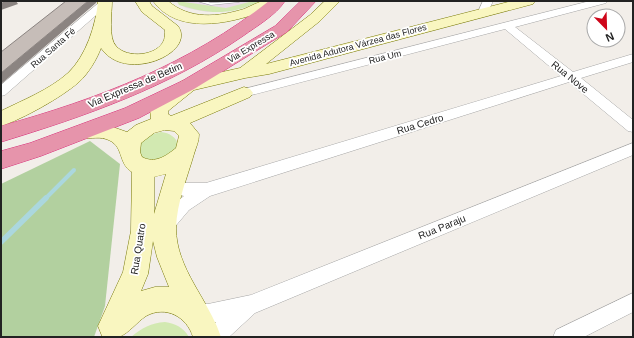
<svg xmlns="http://www.w3.org/2000/svg" width="634" height="338" font-family="Helvetica,sans-serif">
<rect width="100%" height="100%" fill="#f2eee9"/>
<path fill="#eadbe9" d="M175 1H259L254 4 230 10 207 12 186 8Z"/>
<path fill="#d2e9b1" d="M177 1 226 8 253 1H261C230 15 211 15 179 5Z
M161 132C173 133 185 144 172 154 166 158 157 160 150 162L140 157V143L149 135Z
M165 322C176 324 183 327 189 337H131C142 328 151 323 165 322Z"/>
<path fill="#b2d09f" d="M90 141 120 164 105 306 94 337H1V184Z"/>
<g fill="none" stroke-linecap="round" stroke-linejoin="round">
<path stroke="#abd7de" stroke-width="4" d="M45 199 74 170"/>
<path stroke="#abd7de" stroke-width="5.5" d="M1 242 46 198"/>
<defs>
<path id="lane" d="M197 1H205L211 3 241 1 239 2 211 5Z"/>
<path id="street" d="M101 1H109L110 3 5 95 1 96V85Z
M483 1H493L487 14 483 15 478 12Z
M590 1H607L606 3 515 27 573 72 633 54V62L581 78 633 120V132L628 131 569 82 210 196 189 210 173 229 167 232 161 229 159 224 169 208 184 196 173 193 167 176 170 172 175 170 180 172 185 183H206L561 76 505 29 244 97 240 96 238 93 240 90Z
M633 143V155L255 313 229 337H204L207 330 216 322 198 324 191 321 188 314 191 307 198 304H208L251 295Z
M633 293V312L584 337H553L556 330Z"/>
<path id="secondary" d="M98 1H112C112 12 108 38 116 46 127 59 158 56 164 40 165 37 165 33 165 30L142 12 135 1H149L152 6 178 26C197 53 125 84 101 48 97 59 88 74 79 82 62 97 23 119 1 126V111C23 100 49 90 68 73 86 56 96 25 98 1Z
M153 1H168C190 20 218 17 244 9 251 6 258 2 264 1 270 0 277 1 283 1 279 7 268 10 261 12 229 24 177 35 153 1Z
M325 1H340L320 21 266 64 512 1H535L533 4 269 74 245 78 194 90 168 111V114L171 116 244 87 250 89 253 93 250 97 190 123 199 134C199 142 196 147 194 154 187 178 177 202 176 228 176 269 209 300 221 337H193C187 317 166 305 146 316 137 322 129 333 119 337L102 336 98 326 123 272 131 231 132 172C117 163 125 145 106 139 97 136 88 140 78 137L75 132 78 127 104 124 127 132 136 125 151 119 150 109 152 104 182 81 240 68 310 15ZM165 130 174 131 179 136 176 148C166 156 155 164 142 157L140 152 141 143 154 133ZM166 174 154 214V177ZM153 241 157 257 169 287H155L141 291 148 274Z"/>
<path id="highway" d="M269 1H285C276 15 257 26 243 36 169 87 86 116 1 142V126C98 99 190 64 269 1Z
M301 1H316L287 32 194 89 139 118 41 156 1 169V151L30 143 125 108 182 81 275 26Z"/>
</defs>
<use href="#lane" stroke="#a6a6a6" stroke-width="1"/>
<use href="#street" stroke="#a6a6a6" stroke-width="1"/>
<use href="#secondary" stroke="#797a08" stroke-width="1"/>
<use href="#highway" stroke="#d82e79" stroke-width="1"/>
<use href="#lane" fill="#fff" fill-rule="evenodd"/>
<use href="#street" fill="#fff" fill-rule="evenodd"/>
<use href="#secondary" fill="#f9f6c0" fill-rule="evenodd"/>
<use href="#highway" fill="#e694ab" fill-rule="evenodd"/>
</g>
<path fill="#8b8481" d="M5 1H16L18 4 1 10V3Z
M88 1H97L96 3 1 84V73Z"/>
<path fill="#c6bdb8" stroke="#8b8481" d="M66 1H88L1 73V52Z"/>
<g text-anchor="middle" dominant-baseline="central" stroke-width="3.5" stroke-linejoin="round" paint-order="stroke">
<g font-size="9" fill="#222" stroke="#fff">
<text transform="translate(358 45) rotate(-15)">Avenida Adutora Várzea das Flores</text>
<text transform="translate(251 47) rotate(-31)">Via Expressa</text>
<text transform="translate(53 48) rotate(-41)">Rua Santa Fé</text>
<text transform="translate(385 57) rotate(-14)">Rua Um</text>
</g>
<g font-size="10" fill="#222" stroke="#fff">
<text transform="translate(570 77) rotate(39)">Rua Nove</text>
<text transform="translate(135 85) rotate(-23)">Via Expressa de Betim</text>
<text transform="translate(420 124) rotate(-17)">Rua Cedro</text>
<text transform="translate(442 227) rotate(-22)">Rua Paraju</text>
<text transform="translate(138 249) rotate(-81)">Rua Quatro</text>
</g>
</g>
<rect width="634" height="338" fill="none" stroke="#222222" stroke-width="4"/>
<g transform="translate(606 28) rotate(157)"><circle r="19" fill="#ffffff" stroke="#a7a7a7"/>
<path d="M0-3L7 15L0 10L-7 15Z" fill="#ce0519"/>
<text y="-6" font-size="11" font-weight="bold" text-anchor="middle" fill="#222222">N</text>
</g>
</svg>
